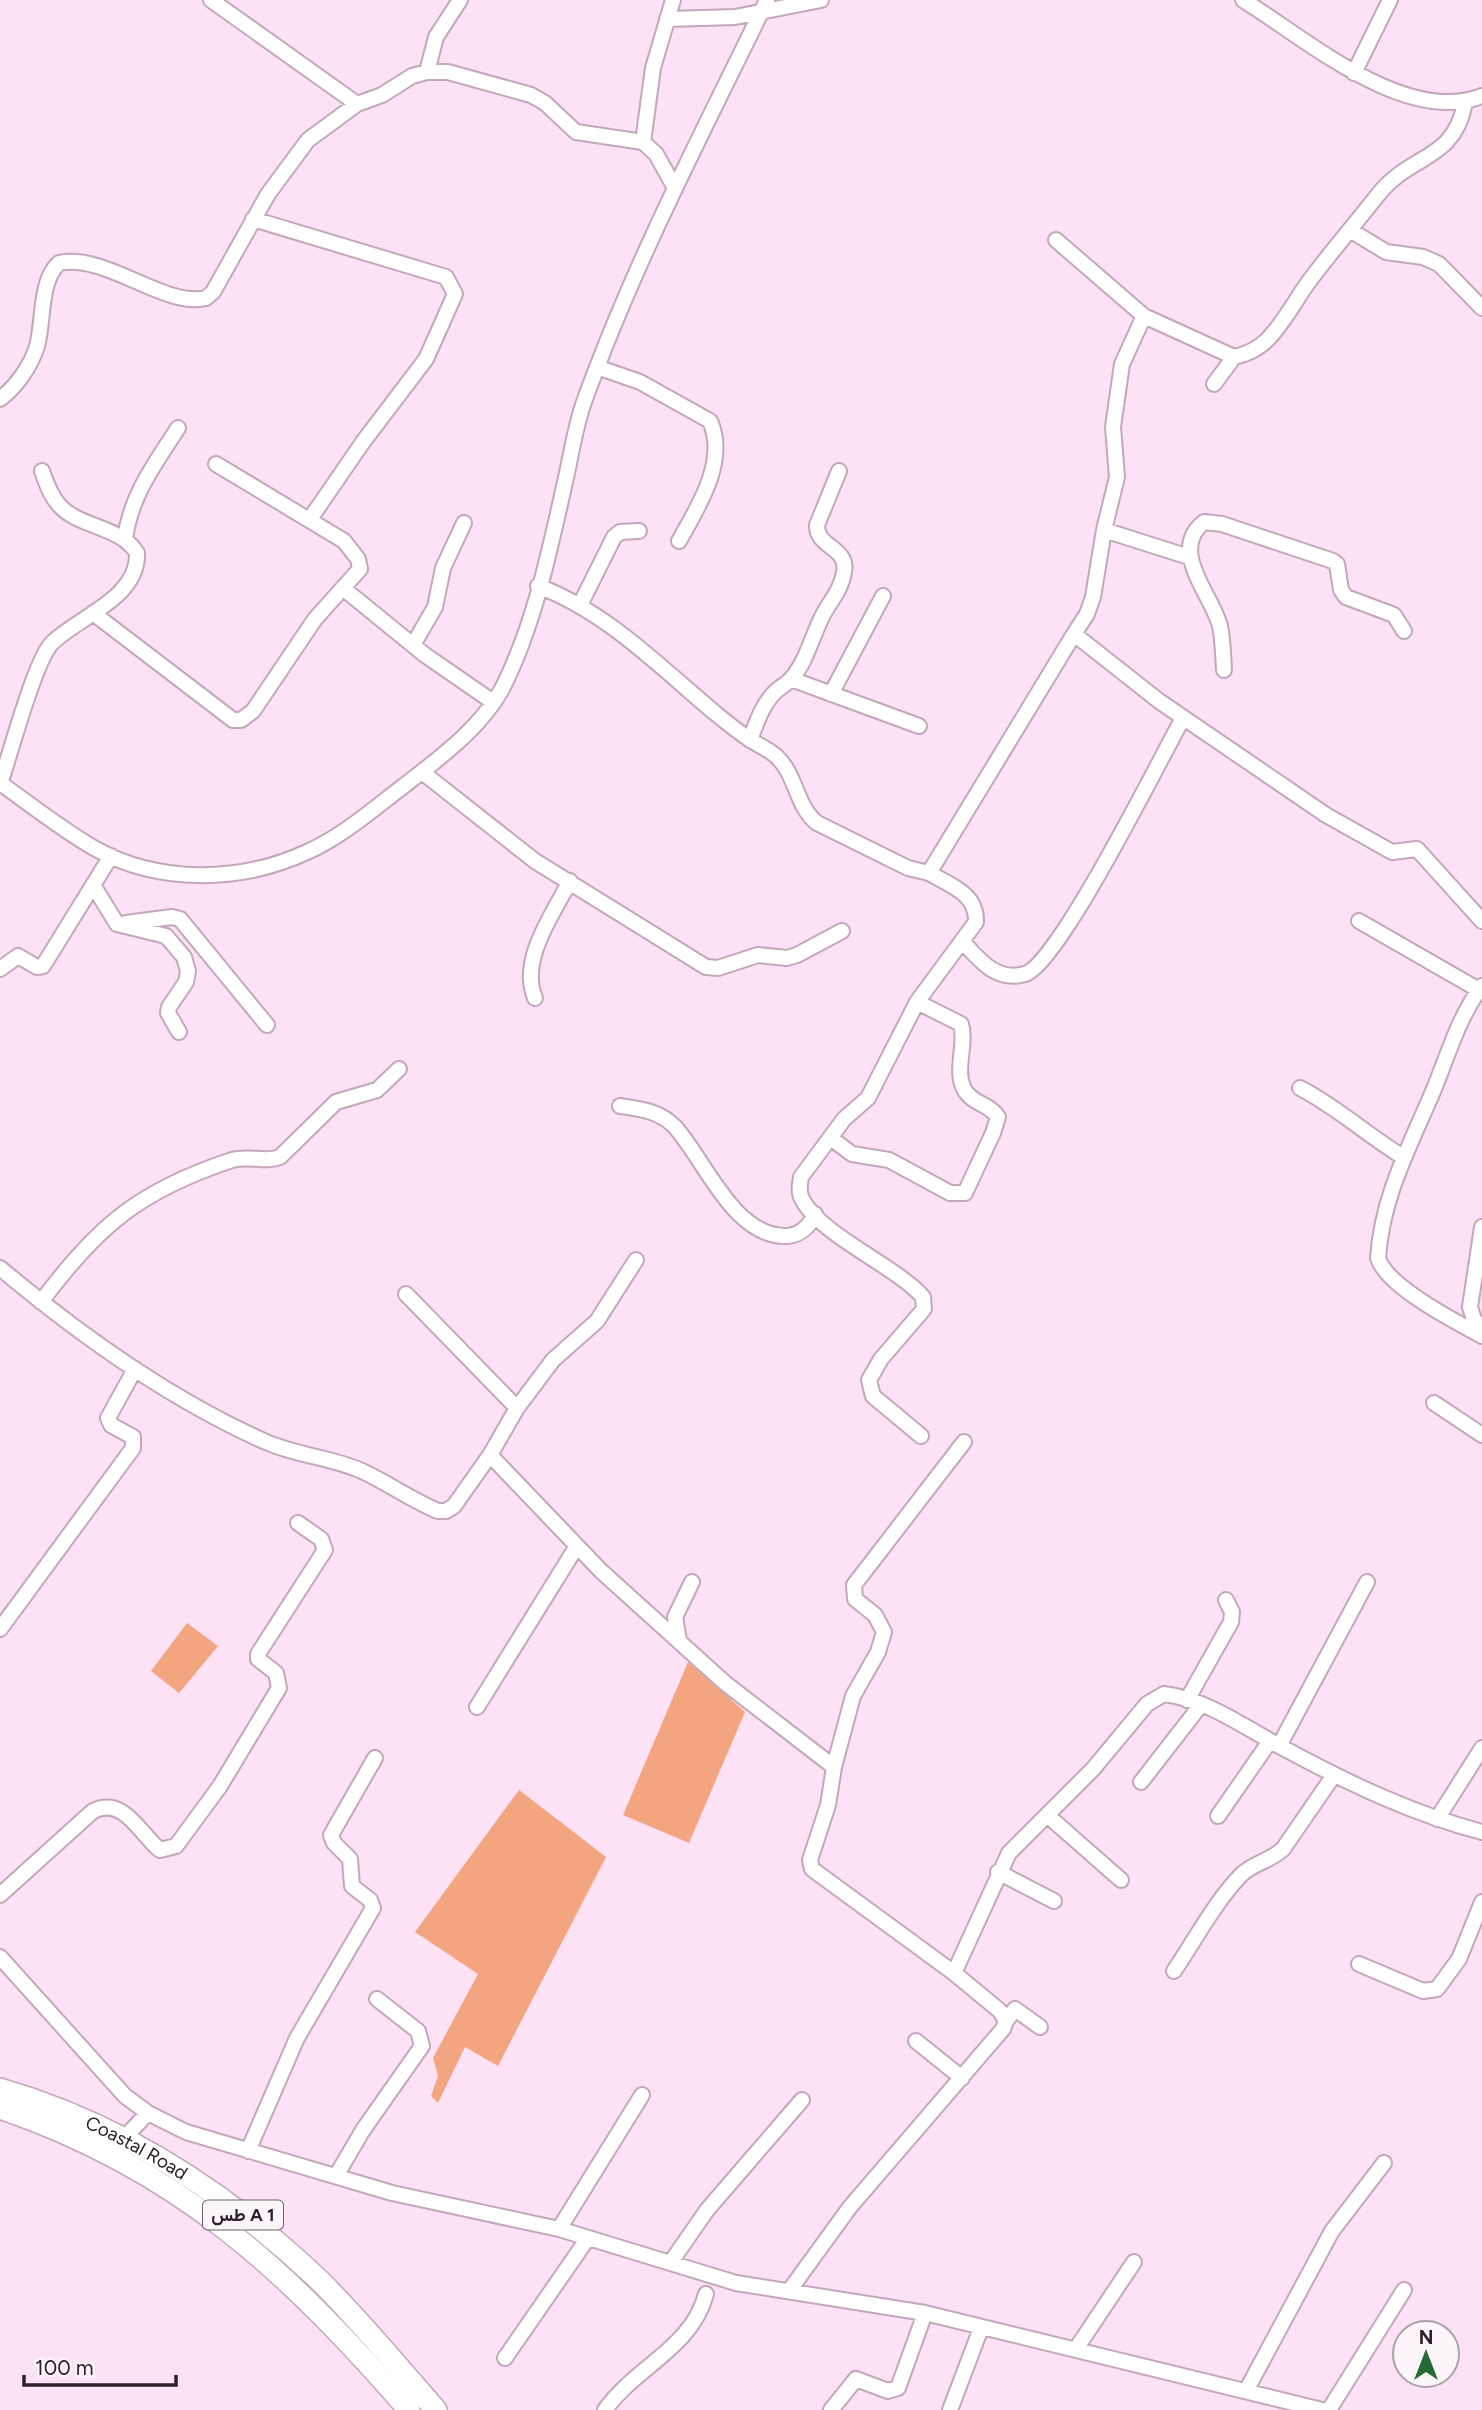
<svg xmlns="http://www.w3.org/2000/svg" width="1482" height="2410" font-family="Figtree,Vazirmatn,sans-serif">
<rect width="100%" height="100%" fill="#fde1f4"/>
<path fill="#f3a57f" d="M187 1623 218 1646 179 1693 151 1671Z
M688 1662 745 1712 689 1843 623 1815Z
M519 1790 606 1857 498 2066 465 2047 438 2103 431 2096 438 2076 433 2058 478 1974 415 1932Z"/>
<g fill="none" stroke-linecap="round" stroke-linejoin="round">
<defs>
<path id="minor" d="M211 0 357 104
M1243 0C1305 38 1405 126 1482 96
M667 19 735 17 821 0
M427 72 436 37 460 0
M1354 73 1390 0
M643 142 653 68 673 0
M253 219 446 277 455 294 426 359 363 442 310 519
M1350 230 1386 252 1423 257 1439 264 1482 308
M1056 240 1144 316 1234 357C1247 354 1257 350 1267 340 1284 323 1296 299 1310 280 1332 251 1355 224 1377 196 1411 152 1453 163 1465 103
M597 367 640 382 710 421C728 461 698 507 679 541
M1214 384 1234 357
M0 399C16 387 31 366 37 346 44 322 39 281 59 263 106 253 164 308 206 298L213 292 268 194 308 140 357 104 382 95 412 76 427 72H448L531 95 545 103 576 132 643 142 656 154 675 188
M1104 530 1189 557
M125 540C130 496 155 464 178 428
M538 586C607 612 660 667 715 713 726 722 737 731 749 739 758 745 768 749 776 756 797 775 795 805 817 823L908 868 929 873 1074 634 1159 701 1326 815 1392 852 1417 849 1482 921
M344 589 425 655 493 702
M580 605 614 537 620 532 639 531
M93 613 233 720H241L253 711 315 619 360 569 358 559 344 541 216 464
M1074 634 1087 614 1093 597 1104 530 1117 477 1113 427 1122 364 1144 316
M413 645 435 607 443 568 464 523
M1224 670C1223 655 1223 640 1220 626 1212 595 1168 550 1204 522L1222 524 1333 561 1337 564 1341 590 1346 597 1394 615 1404 631
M791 679 919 726
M831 694 883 596
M750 740C756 724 762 705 775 692 780 687 787 684 792 678 808 659 813 632 825 611 833 598 842 587 844 572 849 547 816 548 817 525L839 471
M422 772 535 861 706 967 718 968 758 955 787 958 797 955 842 931
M0 783C31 805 61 829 94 848 158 884 240 883 307 852 341 837 371 811 401 788 437 760 483 727 504 685 536 620 551 544 567 473 572 450 576 424 584 402 634 263 703 132 767 0
M0 784C10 755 35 660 52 643 78 617 139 598 137 553 121 526 79 528 59 505 50 495 46 482 42 471
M93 885 117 924 166 936 184 957 188 971 186 982 169 1007 168 1013 179 1032
M1359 921 1479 990
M126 923 172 917 180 919 267 1025
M963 942C980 961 997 982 1025 974 1058 965 1160 759 1183 718
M0 969 18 956 37 967 43 966 111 856
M1482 986C1459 1016 1448 1055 1434 1089 1410 1146 1382 1196 1378 1258 1386 1286 1456 1322 1482 1336
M535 998C519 960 553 914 570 881
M1300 1088C1337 1107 1367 1135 1403 1157
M620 1106C641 1109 660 1111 675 1127 705 1160 734 1238 787 1236 801 1235 810 1225 815 1214
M832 1139 852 1154 889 1160 950 1193H965L993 1133 998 1117C990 1104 972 1104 964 1089 954 1069 967 1045 961 1024L917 1002
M1482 1227 1470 1307 1474 1320 1482 1326
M0 1268C81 1336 169 1399 266 1442 298 1456 331 1457 362 1471 388 1483 411 1500 438 1511H446L454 1506 490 1455 601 1571 725 1683 834 1767 828 1805 810 1860 812 1869 954 1973 1000 2011 1006 2021 1003 2029 850 2207 789 2291
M406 1294 517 1408
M41 1302C98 1225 141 1190 232 1160 249 1155 265 1163 280 1157L336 1102 377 1090 399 1069
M1434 1403 1482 1435
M921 1436 873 1396 869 1380 881 1359 924 1309 923 1297C896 1266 820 1235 802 1199 798 1192 800 1184 801 1177L844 1119 868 1098 917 1002 976 922C977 894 952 886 929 873
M490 1455 517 1408 553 1360 597 1321 636 1260
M0 1629 133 1448V1437L111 1425 108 1418 135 1369
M679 1641 675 1617 692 1582
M1187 1700 1231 1622 1232 1612 1226 1600
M477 1707 577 1546
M1279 1746 1367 1582
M834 1767 853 1696 878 1652 884 1632 875 1615 855 1599 854 1585 964 1442
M1141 1782 1200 1706
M1047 1815 1121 1880
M1218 1816 1270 1741
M1437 1819 1482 1748
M998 1872 1054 1901
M0 1895 93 1811C124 1796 139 1833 160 1850L176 1846 220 1786 279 1688 276 1673 258 1659V1654L325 1550 321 1539 298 1523
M0 1957 125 2096 148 2113 186 2132 392 2193 559 2229 736 2283 925 2313 1322 2410
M1359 1964 1423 1991 1437 1989 1459 1959 1482 1902
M1174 1971C1195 1940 1215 1902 1241 1875 1253 1863 1270 1861 1283 1849L1334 1775
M954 1973 1009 1853 1093 1769 1147 1704 1164 1694C1207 1699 1247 1729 1285 1749 1348 1783 1413 1814 1482 1832
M1006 2021 1015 2009 1040 2027
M916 2041 962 2078
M124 2138 148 2113
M248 2151 297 2038 373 1908 370 1900 352 1886 350 1859 334 1843 331 1835 375 1758
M336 2176 363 2130 422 2046 418 2031 377 1999
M559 2229 642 2095
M671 2262 707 2210 802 2100
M1076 2349 1134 2262
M505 2358 588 2238
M1246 2391 1332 2231 1384 2163
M605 2410C635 2367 692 2348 706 2294
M831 2410 856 2379 888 2391 898 2388 925 2313
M950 2410 981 2328
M1329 2410 1404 2290"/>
<g id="highway">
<path id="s1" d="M0 2089C121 2124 227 2193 318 2279 360 2320 397 2366 436 2410"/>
<path d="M0 2108C179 2169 287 2270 409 2410"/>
</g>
</defs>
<use href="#minor" stroke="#c3a8ba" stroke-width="18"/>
<use href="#highway" stroke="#c3a8ba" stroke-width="24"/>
<use href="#minor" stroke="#fff" stroke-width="14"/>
<use href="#highway" stroke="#fff" stroke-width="21"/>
</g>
<g text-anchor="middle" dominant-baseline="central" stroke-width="6" stroke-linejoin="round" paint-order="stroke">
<rect fill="#fcf6fa" stroke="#6b6268" stroke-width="2" x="203" y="2200.5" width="80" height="29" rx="5"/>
<g font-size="18" font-weight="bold" fill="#2d2229">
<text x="243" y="2215">طس A 1</text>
</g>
<g font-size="19" fill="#2d2229" stroke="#fcf6fa">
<text stroke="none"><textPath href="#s1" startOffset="149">Coastal Road</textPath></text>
</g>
</g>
<g transform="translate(1426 2354)"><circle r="33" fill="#fcf6fa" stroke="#a9a1a6" stroke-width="2"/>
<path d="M0-5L12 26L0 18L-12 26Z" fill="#276a35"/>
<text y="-10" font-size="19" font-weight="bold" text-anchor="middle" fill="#2d2229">N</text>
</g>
<path d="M24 2375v10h152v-10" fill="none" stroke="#2d2229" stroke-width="3.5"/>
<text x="35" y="2375" font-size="21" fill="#2d2229" stroke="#fcf6fa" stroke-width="5" paint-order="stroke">100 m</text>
</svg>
